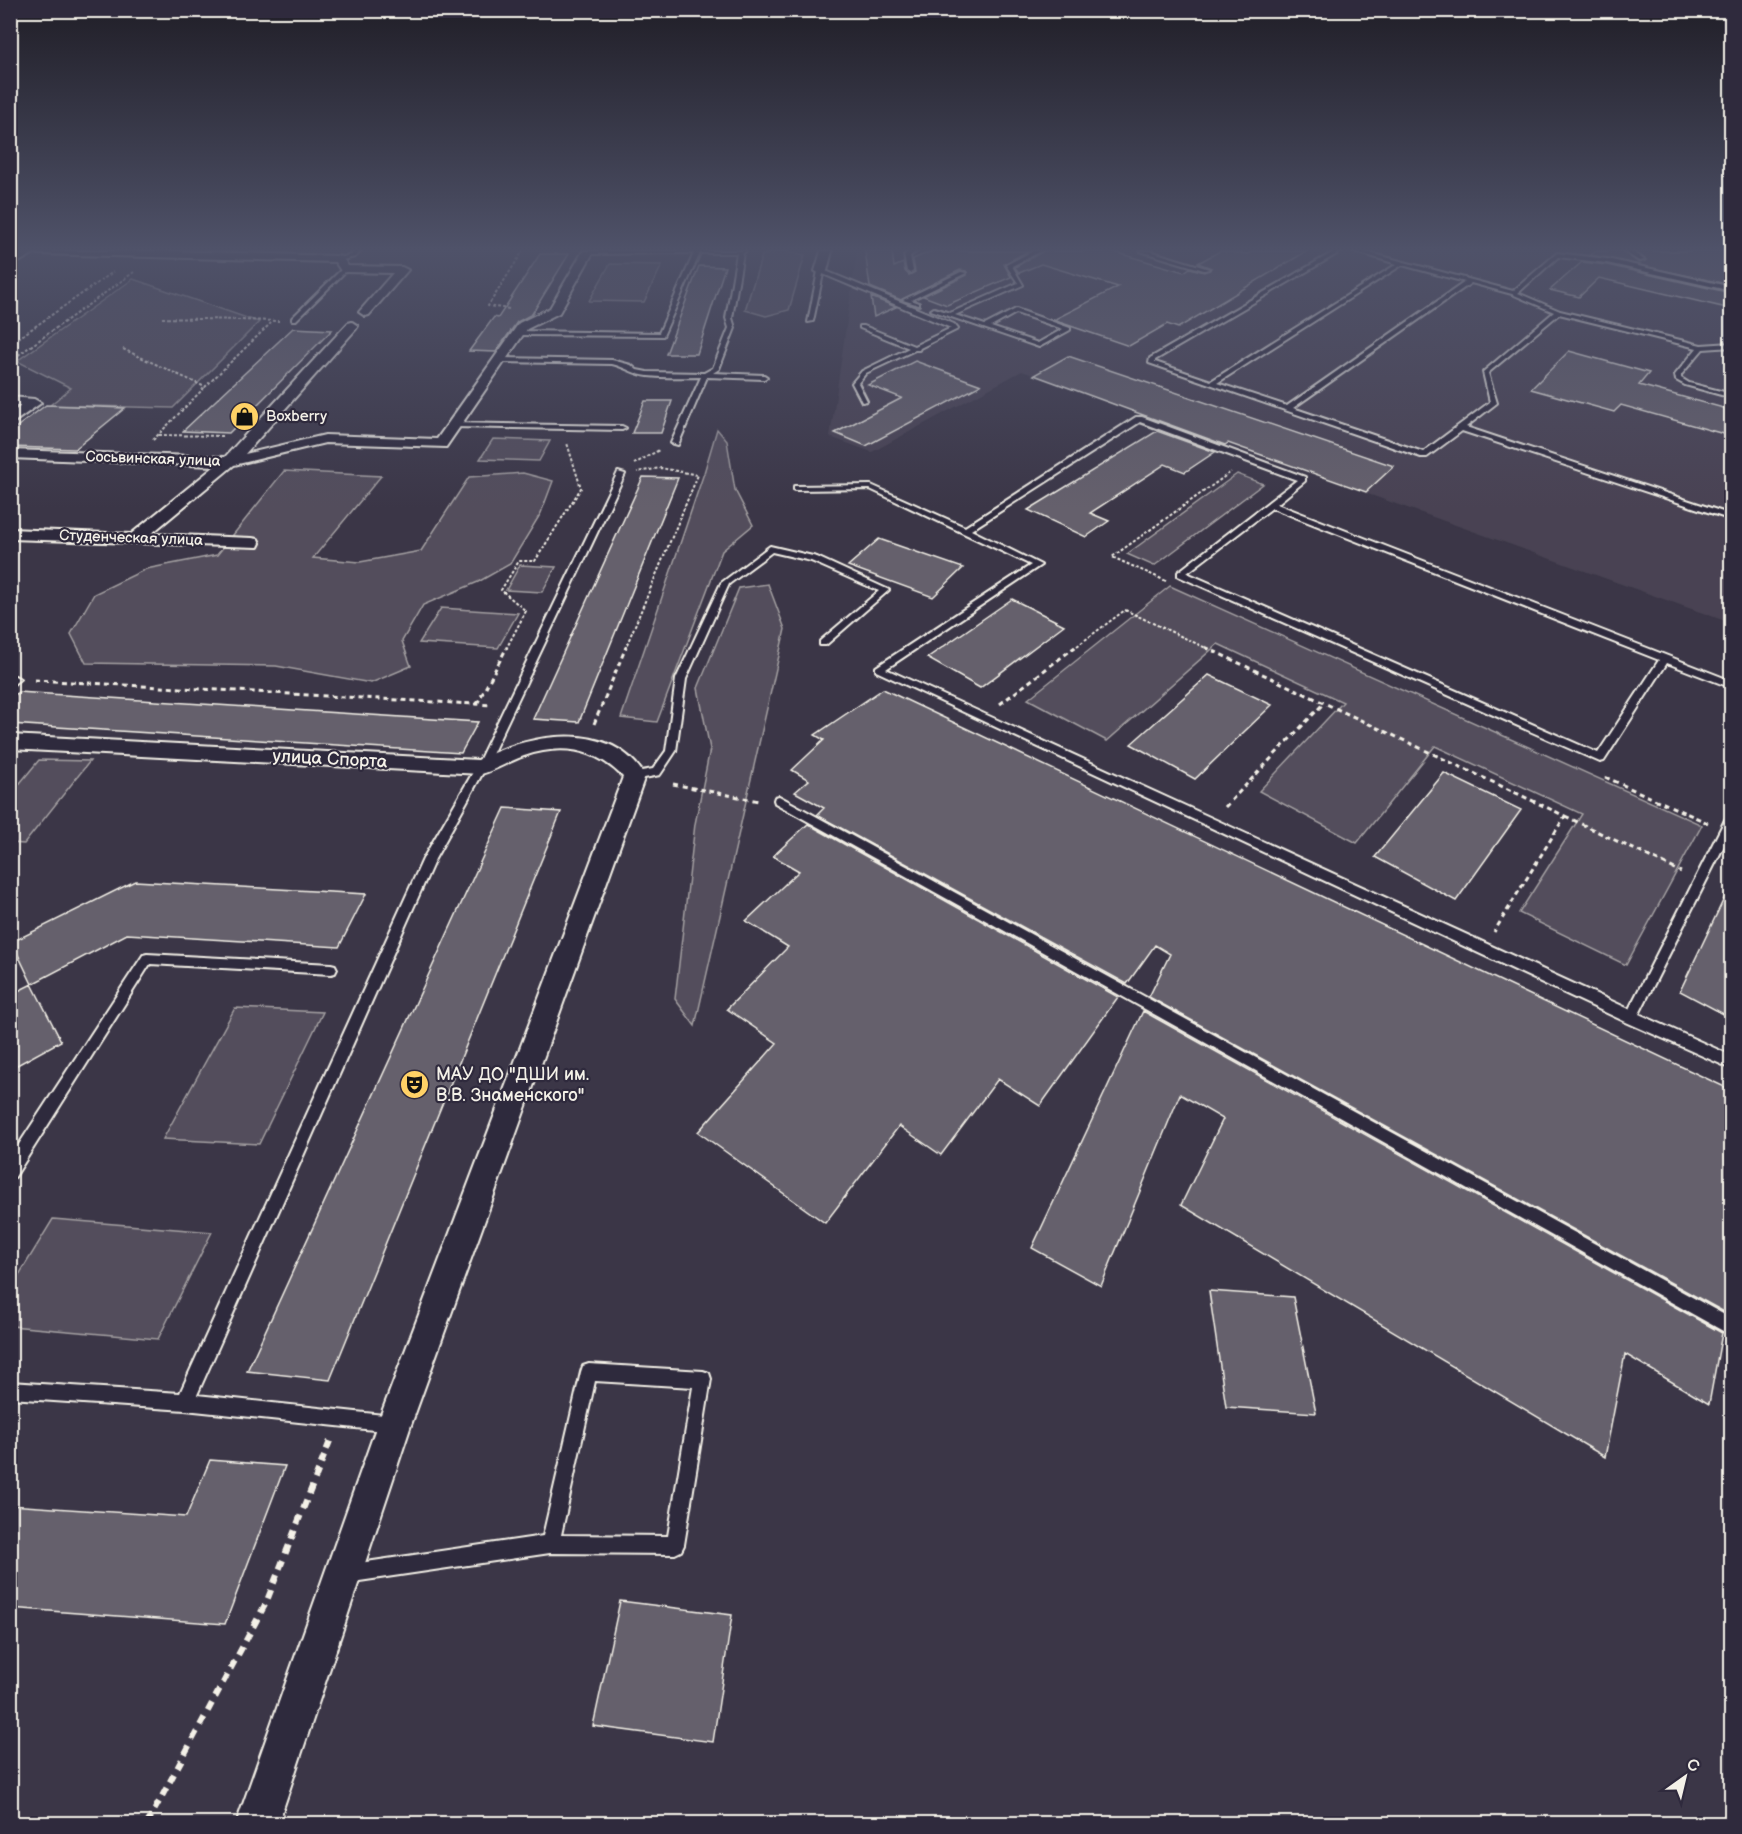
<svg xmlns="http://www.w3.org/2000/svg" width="1742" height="1834" font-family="'Balsamiq Sans',sans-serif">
<rect width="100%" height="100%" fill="#3b3647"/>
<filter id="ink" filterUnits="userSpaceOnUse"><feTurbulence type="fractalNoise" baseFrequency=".0167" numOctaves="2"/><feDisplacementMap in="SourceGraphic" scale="12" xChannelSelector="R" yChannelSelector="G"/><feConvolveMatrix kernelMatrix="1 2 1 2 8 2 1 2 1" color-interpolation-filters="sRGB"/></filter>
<g filter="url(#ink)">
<path fill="#484352" d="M857 251H1731V623L1022 371 872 452 830 437Z"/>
<path fill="#534e5c" stroke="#a4a0a2" stroke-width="1.5" d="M783 251 805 255 789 310 766 316 745 310 762 255Z
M610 264 662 265 644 302 589 301Z
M133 279 259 322 173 408 50 405 71 388 17 361Z
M717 429 727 441 735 490 753 525 722 551 657 722 621 718 704 473Z
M493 439 550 441 539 461 480 459Z
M284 471 381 476 313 558 360 562 421 551 469 477 523 473 553 481 541 513 510 564 478 582 423 605 402 641 411 666 371 683 276 666 86 663 71 634 94 594 146 569 217 555Z
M1237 474 1263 484 1154 566 1127 554Z
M520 565 556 567 542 592 506 590Z
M768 584 785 629 695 1026 675 999 695 824 710 749 698 688 739 588Z
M1170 586 1702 825 1626 965 1519 913 1582 814 1435 746 1357 843 1259 791 1343 702 1218 644 1107 741 1028 699Z
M441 608 518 613 498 648 419 643Z
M39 760 90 761 24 844 11 843V794Z
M235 1008 323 1012 259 1144 163 1139Z
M53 1219 212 1232 158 1339 11 1326V1288Z"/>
<path fill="#65616c" stroke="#f4f1e8" stroke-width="1.5" d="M865 251H892L894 267 903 263 905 271 909 275 915 272 913 259 932 251H1028L1004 264 1011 277 947 305 923 296 967 275 966 271 960 270 901 300 870 287Z
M1043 251H1111L1184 272 1190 268 1204 272 1211 268 1198 263 1220 251 1248 254 1253 251H1307L1178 328 1167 324 1129 346 1053 320 1118 287 1041 264 1019 273 1015 267Z
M1595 251H1622L1639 263 1646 260 1635 251H1731V285L1591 255Z
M540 254H569L532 314 517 322 496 352 469 351 494 317 498 318Z
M1582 262 1607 265 1731 293V309L1599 278 1579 297 1550 290Z
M699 266 725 267 697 354H666Z
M871 297 896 307 874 317Z
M293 328 332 330 229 433 183 431Z
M1569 351 1649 373 1639 385 1731 410V436L1621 405 1614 412 1531 389Z
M1068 356 1394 466 1366 492 1228 443 1225 445 1034 375Z
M915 361 981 385 866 446 835 433 902 398 868 385Z
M645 401H672L661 433H632Z
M46 405 72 406 125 408 75 449 10 447V432Z
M1157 431 1215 452 1185 472 1165 464 1090 513 1109 521 1086 537 1028 510Z
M643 477 678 478 579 722 533 719Z
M879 539 963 568 933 597 848 566Z
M1012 599 1064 625 980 688 927 658Z
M1209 675 1272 705 1195 779 1131 744Z
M883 689 1731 1090V1303L1728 1302 1726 1313 1149 997 1170 954 1155 945 1127 984 817 815 824 808 795 792 809 780 792 770 824 740 815 735Z
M18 692 478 722 461 753 10 724V700Z
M1444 773 1521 810 1456 901 1375 857Z
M505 808 561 812 330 1380 247 1371Z
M808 824 1118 997 1040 1106 998 1079 941 1155 899 1126 825 1223 698 1132 777 1043 727 1009 788 947 746 921 799 871 773 856Z
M135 881 366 894 339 947 127 934 32 984 12 942Z
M1731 884V1018L1680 991Z
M32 984 61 1041 10 1069V995Z
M1143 1011 1722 1333 1709 1404 1625 1354 1605 1457 1181 1205 1223 1119 1180 1094 1101 1286 1032 1248Z
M1209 1291 1293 1297 1316 1413 1226 1407Z
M210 1460 285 1466 225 1624 10 1608V1505L186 1517Z
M620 1601 732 1615 713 1742 593 1726Z"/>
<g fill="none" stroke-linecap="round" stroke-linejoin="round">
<defs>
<path id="service" d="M355 251H361L355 257 338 261 335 259 351 255Z
M746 251 743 253 732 318 735 328 719 369 713 373 764 375 767 377 764 379 707 377 678 445 671 443 701 377C683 377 665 378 648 376 635 375 625 367 612 364L499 362 496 360 499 358 612 360 631 365 637 370 647 372 704 373 713 368 729 328 726 318 737 253H700L663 336 518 335 515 333 518 331 659 333 694 253 588 254 586 251Z
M910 251H917L910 256 913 271 910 273 907 271 904 255Z
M1033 251H1041L1012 266 1023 285 955 315 985 325 1016 309 1070 328V330L1039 347 931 310 934 308 950 313 1018 283 1006 265ZM1016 313 1063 329 1038 343 991 327Z
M1140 251H1150L1209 269 1204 270Z
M1335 251H1342L1155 360V362L1211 381 1397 264 1353 251H1363L1513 291 1557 253 1607 259 1732 287V291L1607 263 1558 257 1518 293 1560 311 1701 345 1732 343V347L1703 349 1681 375V378L1689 383 1732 394V398L1685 385 1676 380 1675 375 1697 348 1559 314 1488 373 1497 403 1466 427 1732 515V520L1462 431 1427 457H1421L1149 363 1150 358ZM1402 265 1465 282 1287 406 1217 383ZM1471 283 1512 294 1554 312 1483 372 1490 402 1423 452 1293 408Z
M1624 251H1631L1644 260 1639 261Z
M343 268 348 269 296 320H292V318Z
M821 269 954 324 958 329 920 348 919 350H915L866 373 858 383 867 401 862 402 852 383 862 371 909 348 860 328V326H864L914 346 951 328 823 274 813 321 808 322 818 271Z
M961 272 966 273 911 300 919 303V305L903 300Z
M1136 417H1142L1305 477V481L1277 504 1732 681V688L1667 663 1604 761 1600 762 1178 576V572L1297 480 1140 422 971 530 1041 565 886 669 1629 1009 1726 818 1732 814V830L1639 1014 1732 1056V1069L1626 1022 876 671V667L1031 565 870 489 797 490H794V486L871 485 965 527ZM1272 508 1659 660 1598 753 1187 573Z
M451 423 622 426 626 428 622 430 454 427 450 425Z
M618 472 625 474 486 767 435 859 197 1395 393 1416 399 1418 401 1424 399 1430 393 1432 185 1410 10 1398V1382L180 1393 423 859 476 767Z
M770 546 817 557 889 590 826 645H820V641L879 591 811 561 772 552 729 584 686 679 676 751 660 775 634 780 630 779 629 776 630 773 653 769 666 751 676 679 721 583Z
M15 676 20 679 10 687V678Z
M779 796 1732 1319V1336L775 803 774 800 775 797Z
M147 954 331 964 335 965 337 969 335 973 331 974 150 964 15 1177 10 1179V1158L143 955Z
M589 1364 703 1371 709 1373 711 1379 684 1545 681 1551 675 1554 550 1553 346 1583 339 1581 337 1574 339 1567 346 1565 543 1536 581 1372 583 1366ZM595 1381 693 1387 668 1536 561 1535Z"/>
<path id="minor" d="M33 251H171L338 256 342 257 348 266 402 267 408 270 369 315 365 316 359 312 393 273 345 272 341 271 335 262 38 254Z
M583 251H594L559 313 527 329 446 447 325 443 234 465 151 534 252 538 258 539 260 543 258 547 10 539V529L131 534 215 466 10 458V450L225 457 348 323 352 322 358 326 356 329 245 454 325 435 437 439 519 323 550 308Z
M821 251H832L827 271 821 274 815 271Z
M10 397 34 399 41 403 10 425V414L21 406 10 405Z
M10 735 478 760C528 734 610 718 645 776L411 1425 278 1824H236L377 1425 623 777C595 748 562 743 524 756 509 761 496 770 481 774L10 749Z"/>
<path id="tertiary" d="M21 251H38L10 267V257Z"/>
</defs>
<use href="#service" stroke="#f4f1e8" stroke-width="4"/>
<use href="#minor" stroke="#f4f1e8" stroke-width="4"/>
<use href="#tertiary" stroke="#f4f1e8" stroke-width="4"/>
<path stroke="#f4f1e8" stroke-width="2" stroke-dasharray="3 2" stroke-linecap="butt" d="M509 309 488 306 523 251
M162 318 279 321
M10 344 113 272
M123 349 205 387 271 323
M10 361 134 272
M159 435 223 436
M153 440 205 387
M634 464 659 450
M1166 581 1112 557 1231 472
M506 649 526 611 501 590 519 561H535L581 488 567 443
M625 649 698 475 661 468 637 472
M1073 649 1125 610 1208 649"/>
<path stroke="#f4f1e8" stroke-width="3" stroke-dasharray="5 4" stroke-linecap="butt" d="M1205 647 1565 816 1494 932
M34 680 491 705
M477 704 507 647
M1000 704 1075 647
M594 724 626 647
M1605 777 1708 823
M673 784 759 801
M1225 807 1323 704
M1565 816 1681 872"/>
<path stroke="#f4f1e8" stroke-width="6" stroke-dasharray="9 7" stroke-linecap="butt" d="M147 1824 266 1603 330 1441"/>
<use href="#service" fill="#2f2a3d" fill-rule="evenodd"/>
<use href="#minor" fill="#2f2a3d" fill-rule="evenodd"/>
<use href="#tertiary" fill="#2f2a3d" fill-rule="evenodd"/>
</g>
</g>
<linearGradient id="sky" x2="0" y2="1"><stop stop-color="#201e27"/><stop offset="0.49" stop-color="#4f5269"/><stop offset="1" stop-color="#4f5269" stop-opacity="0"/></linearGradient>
<rect width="1742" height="508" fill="url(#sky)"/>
<defs>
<symbol id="shop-disc" viewBox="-11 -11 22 22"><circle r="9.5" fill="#ffd166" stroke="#2f2a3d"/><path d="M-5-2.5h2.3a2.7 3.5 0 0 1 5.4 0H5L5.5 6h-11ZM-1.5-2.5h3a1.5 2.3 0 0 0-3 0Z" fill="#111"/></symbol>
<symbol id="theatre-disc" viewBox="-11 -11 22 22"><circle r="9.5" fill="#ffd166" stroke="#2f2a3d"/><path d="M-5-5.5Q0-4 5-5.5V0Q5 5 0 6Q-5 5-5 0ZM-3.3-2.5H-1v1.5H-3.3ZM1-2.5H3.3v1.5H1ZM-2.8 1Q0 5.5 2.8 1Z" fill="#111"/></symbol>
</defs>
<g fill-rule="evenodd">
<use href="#shop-disc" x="228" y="400" width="33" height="33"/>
<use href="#theatre-disc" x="398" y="1068" width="33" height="33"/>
</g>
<g text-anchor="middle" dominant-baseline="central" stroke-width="4.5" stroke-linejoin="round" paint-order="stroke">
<g font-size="15" fill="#f4f1e8" stroke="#2f2a3d" text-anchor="start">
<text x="266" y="416">Boxberry</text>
</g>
<g font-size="15" fill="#f4f1e8" stroke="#2f2a3d">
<text transform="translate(153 459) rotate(2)">Сосьвинская улица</text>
<text transform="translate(131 538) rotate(2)">Студенческая улица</text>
</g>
<g font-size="18" fill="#f4f1e8" stroke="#2f2a3d">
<text transform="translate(330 759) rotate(3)">улица Спорта</text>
</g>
<g font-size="18" fill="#f4f1e8" stroke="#2f2a3d" text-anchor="start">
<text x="436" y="1074">МАУ ДО "ДШИ им.<tspan x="436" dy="21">В.В. Знаменского"</tspan></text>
</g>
</g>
<rect width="1742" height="1834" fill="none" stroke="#2f2a3d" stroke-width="36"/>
<rect x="18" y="18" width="1706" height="1798" fill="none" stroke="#f4f1e8" stroke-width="2" filter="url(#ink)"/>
<g transform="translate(1685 1777) rotate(34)" stroke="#2f2a3d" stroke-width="4.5" paint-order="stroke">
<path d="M0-4.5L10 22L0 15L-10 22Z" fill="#f4f1e8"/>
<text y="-9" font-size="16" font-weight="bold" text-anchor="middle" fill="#f4f1e8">С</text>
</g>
</svg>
